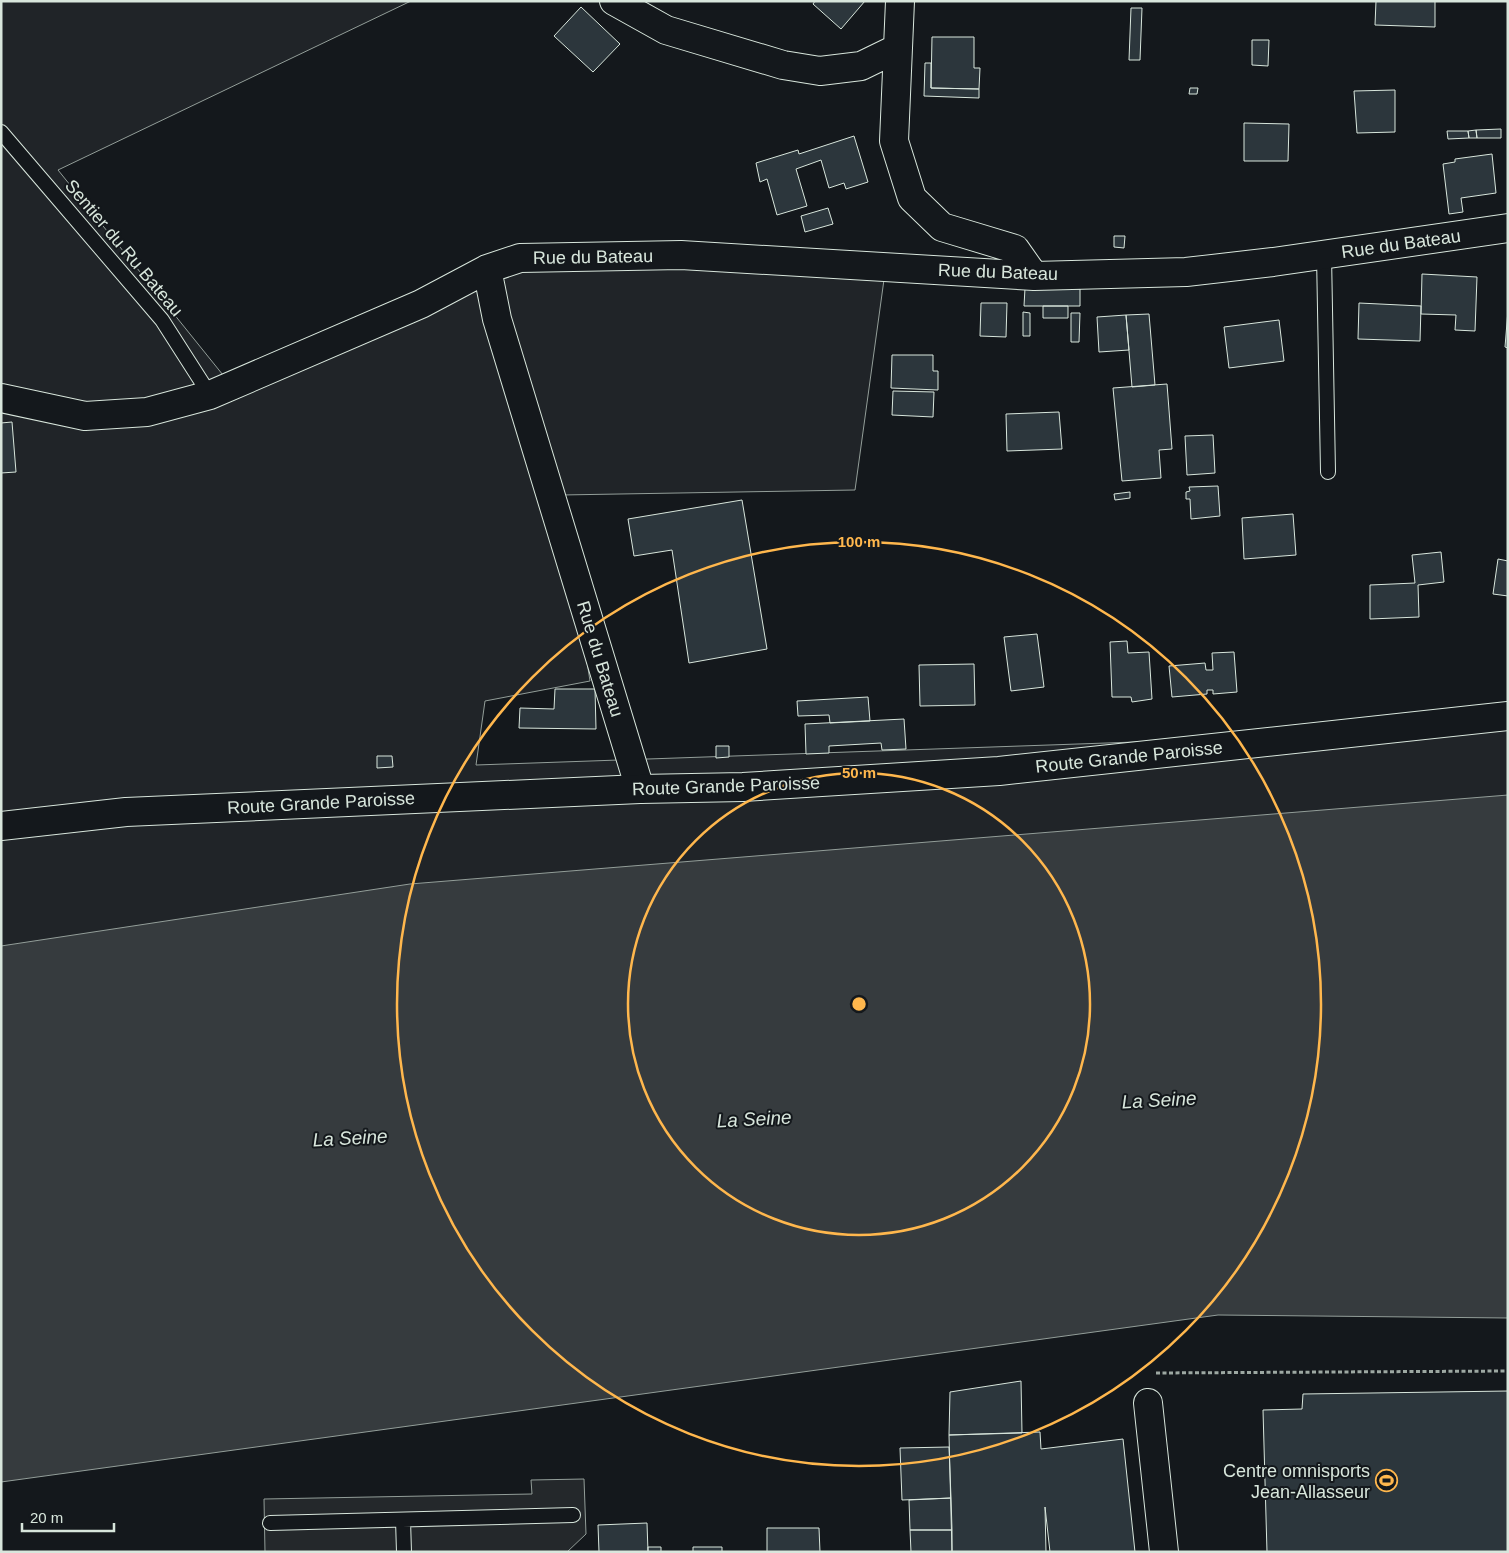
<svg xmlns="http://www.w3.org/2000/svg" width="1509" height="1553" font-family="Helvetica,sans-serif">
<rect width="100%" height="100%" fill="#14181c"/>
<path fill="#202428" stroke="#939e99" d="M1 1H411L58 170 227 380 485 264 886 265 855 490 561 495 590 681 485 701 476 765 1508 729V812L1 960Z"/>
<path fill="#24282b" stroke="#939e99" d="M584 1479 586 1534 567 1552H265L264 1499 532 1494 531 1480Z"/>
<path fill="#363b3e" stroke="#939e99" d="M1508 795V1318L1218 1315 1 1482V946L410 884Z"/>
<path fill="#2c363c" stroke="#d8e6dc" d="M815 1H865L841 29 813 4Z
M1376 1H1435V27L1375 25Z
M581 7 620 44 593 72 554 36Z
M1131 8H1142L1140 60H1129Z
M932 37H974V68H980L979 89 931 88Z
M1252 40H1269L1268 66 1252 65Z
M925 63H931V88L979 89V98L924 96Z
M1190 88H1198L1197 94H1189Z
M1395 90V132L1357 133 1354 91Z
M1244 123 1289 124 1288 161H1244Z
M1501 129V138H1477L1476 130Z
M1476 130 1477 138H1469L1468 131Z
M1447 131H1468L1469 138 1448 139Z
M854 136 868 182 846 189 844 183 829 188 821 160 796 169 807 206 777 215 767 179 760 182 756 163 798 150 799 154Z
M1492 154 1496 193 1461 198 1463 212 1449 214 1443 164 1455 162V159Z
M828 208 833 224 805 232 801 216Z
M1114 236H1125L1124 248 1114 247Z
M1422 274 1477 277 1475 331 1455 330 1456 315 1421 314Z
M1025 288 1080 289V306H1024Z
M981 303H1007L1006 337 980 336Z
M1359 303 1421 306 1420 341 1358 339Z
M1043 306H1068V318H1043Z
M1508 310V348L1505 347Z
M1023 312 1030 313V336H1023Z
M1071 313H1080L1079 342H1071Z
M1149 314 1155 385 1132 387 1126 315Z
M1126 315 1129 350 1099 352 1097 317Z
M1279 320 1284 361 1229 368 1224 327Z
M892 355H933V371H938V390L891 388Z
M1167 384 1172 449 1159 450 1161 478 1122 481 1113 388Z
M893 391 934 392 933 417 892 415Z
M1059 412 1062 449 1007 451 1006 414Z
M12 422 16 472 1 473V423Z
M1213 435 1215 473 1187 475 1185 436Z
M1218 486 1220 516 1191 519 1190 499H1186V492L1190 491 1189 487Z
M1130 492V498L1115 500 1114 494Z
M742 500 767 649 689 663 672 550 634 556 628 519Z
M1293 514 1296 555 1244 559 1242 518Z
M1441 552 1444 582 1418 585 1419 617 1370 619V585L1415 583 1412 555Z
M1498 559 1508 561V596L1493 594Z
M1037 634 1044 687 1011 691 1004 637Z
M1127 641 1128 653 1149 652 1152 699 1132 702 1131 697H1112L1110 642Z
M1234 652 1237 692 1213 694V690H1207V694L1172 697 1169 666 1205 663 1206 670H1213L1212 653Z
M974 664 975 705 920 706 919 665Z
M555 689H595L596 729 519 728 520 708 554 709Z
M868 697 870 721 830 723 829 715 798 716 797 701Z
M904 719 906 749 882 750 881 743 829 746V753L806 754 805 724Z
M716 746H729V757L716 758Z
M377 756H392L393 767 377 768Z
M1021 1381 1022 1433 949 1435 950 1392Z
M1508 1391V1552H1267L1263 1410 1302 1409 1303 1394Z
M1040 1432 1041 1449 1123 1439 1135 1552H1050L1045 1507 1046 1552H952L949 1435Z
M949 1447 951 1498 902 1500 900 1448Z
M951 1498 952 1530H910L909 1500Z
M647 1523 648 1552H599L598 1525Z
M767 1528H819L820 1552H767Z
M910 1530H952V1552H911Z
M648 1547H661V1552H648Z
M693 1547H722V1552H693Z"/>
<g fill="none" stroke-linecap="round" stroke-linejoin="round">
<defs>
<path id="lane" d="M1 132 162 320 210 395
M1324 255 1328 472
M403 1520 404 1552
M270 1523 573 1515"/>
<path id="street" d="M614 1 666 30 783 65 820 71 861 66 898 48
M900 1 894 141 912 198 942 227 1015 249 1034 276
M487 269 497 319 640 789
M1 398 85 416 147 412 210 395 421 304 487 269 520 258 681 255 1034 276 1186 272 1273 262 1508 228
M1148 1403 1164 1552"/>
<path id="secondary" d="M1 826 126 812 640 789 743 787 999 771 1508 716"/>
</defs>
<use href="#lane" stroke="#d8e6dc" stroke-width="16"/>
<use href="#street" stroke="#d8e6dc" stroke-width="30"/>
<use href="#secondary" stroke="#d8e6dc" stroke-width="30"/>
<path stroke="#9da8a2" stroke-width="3" stroke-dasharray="4 2.5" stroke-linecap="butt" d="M1156 1373 1508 1371"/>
<use href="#lane" stroke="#14181c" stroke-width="14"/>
<use href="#street" stroke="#14181c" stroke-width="28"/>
<use href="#secondary" stroke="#14181c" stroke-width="28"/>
</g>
<g fill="none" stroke="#ffb74d" stroke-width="2.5">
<circle cx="859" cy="1004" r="231"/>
<circle cx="859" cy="1004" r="462"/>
</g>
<defs>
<symbol id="stadium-ring" viewBox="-11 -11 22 22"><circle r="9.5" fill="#14181c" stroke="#ffb74d" stroke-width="1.5"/><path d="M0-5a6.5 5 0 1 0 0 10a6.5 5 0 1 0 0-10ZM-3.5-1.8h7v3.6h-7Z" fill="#ffb74d"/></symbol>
</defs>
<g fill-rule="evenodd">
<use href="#stadium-ring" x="1374" y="1468" width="25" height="25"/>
</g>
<g text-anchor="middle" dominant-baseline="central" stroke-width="4" stroke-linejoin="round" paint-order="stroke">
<g font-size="18" fill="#d8e6dc" stroke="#14181c">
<text transform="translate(1401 244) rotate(-8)">Rue du Bateau</text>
<text transform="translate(124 248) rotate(50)">Sentier du Ru Bateau</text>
<text transform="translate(593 257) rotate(-1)">Rue du Bateau</text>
<text transform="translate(998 272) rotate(2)">Rue du Bateau</text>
<text transform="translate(600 659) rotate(73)">Rue du Bateau</text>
<text transform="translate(1129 757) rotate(-6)">Route Grande Paroisse</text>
<text transform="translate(726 786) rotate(-2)">Route Grande Paroisse</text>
<text transform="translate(321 803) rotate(-3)">Route Grande Paroisse</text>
</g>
<g font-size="18" fill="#d8e6dc" stroke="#14181c" text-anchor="end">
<text x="1370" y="1471">Centre omnisports<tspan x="1370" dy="21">Jean-Allasseur</tspan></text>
</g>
<g font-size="19" font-style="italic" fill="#d8e6dc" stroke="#14181c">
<text transform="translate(1159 1100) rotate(-3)">La Seine</text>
<text transform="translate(754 1119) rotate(-3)">La Seine</text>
<text transform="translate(350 1138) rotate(-3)">La Seine</text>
</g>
</g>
<circle cx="859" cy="1004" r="8" fill="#ffb74d" stroke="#14181c" stroke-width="2.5"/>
<g font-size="15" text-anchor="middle" font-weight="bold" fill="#ffb74d" stroke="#14181c" stroke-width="4" stroke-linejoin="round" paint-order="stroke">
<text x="859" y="547">100 m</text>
<text x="859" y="778">50 m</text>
</g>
<rect width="1509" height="1553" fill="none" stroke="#d8e6dc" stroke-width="5"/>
<path d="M22 1523v8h92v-8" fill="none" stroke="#d8e6dc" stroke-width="2.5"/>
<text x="30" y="1523" font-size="15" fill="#d8e6dc" stroke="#14181c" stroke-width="4" paint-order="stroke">20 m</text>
</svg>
